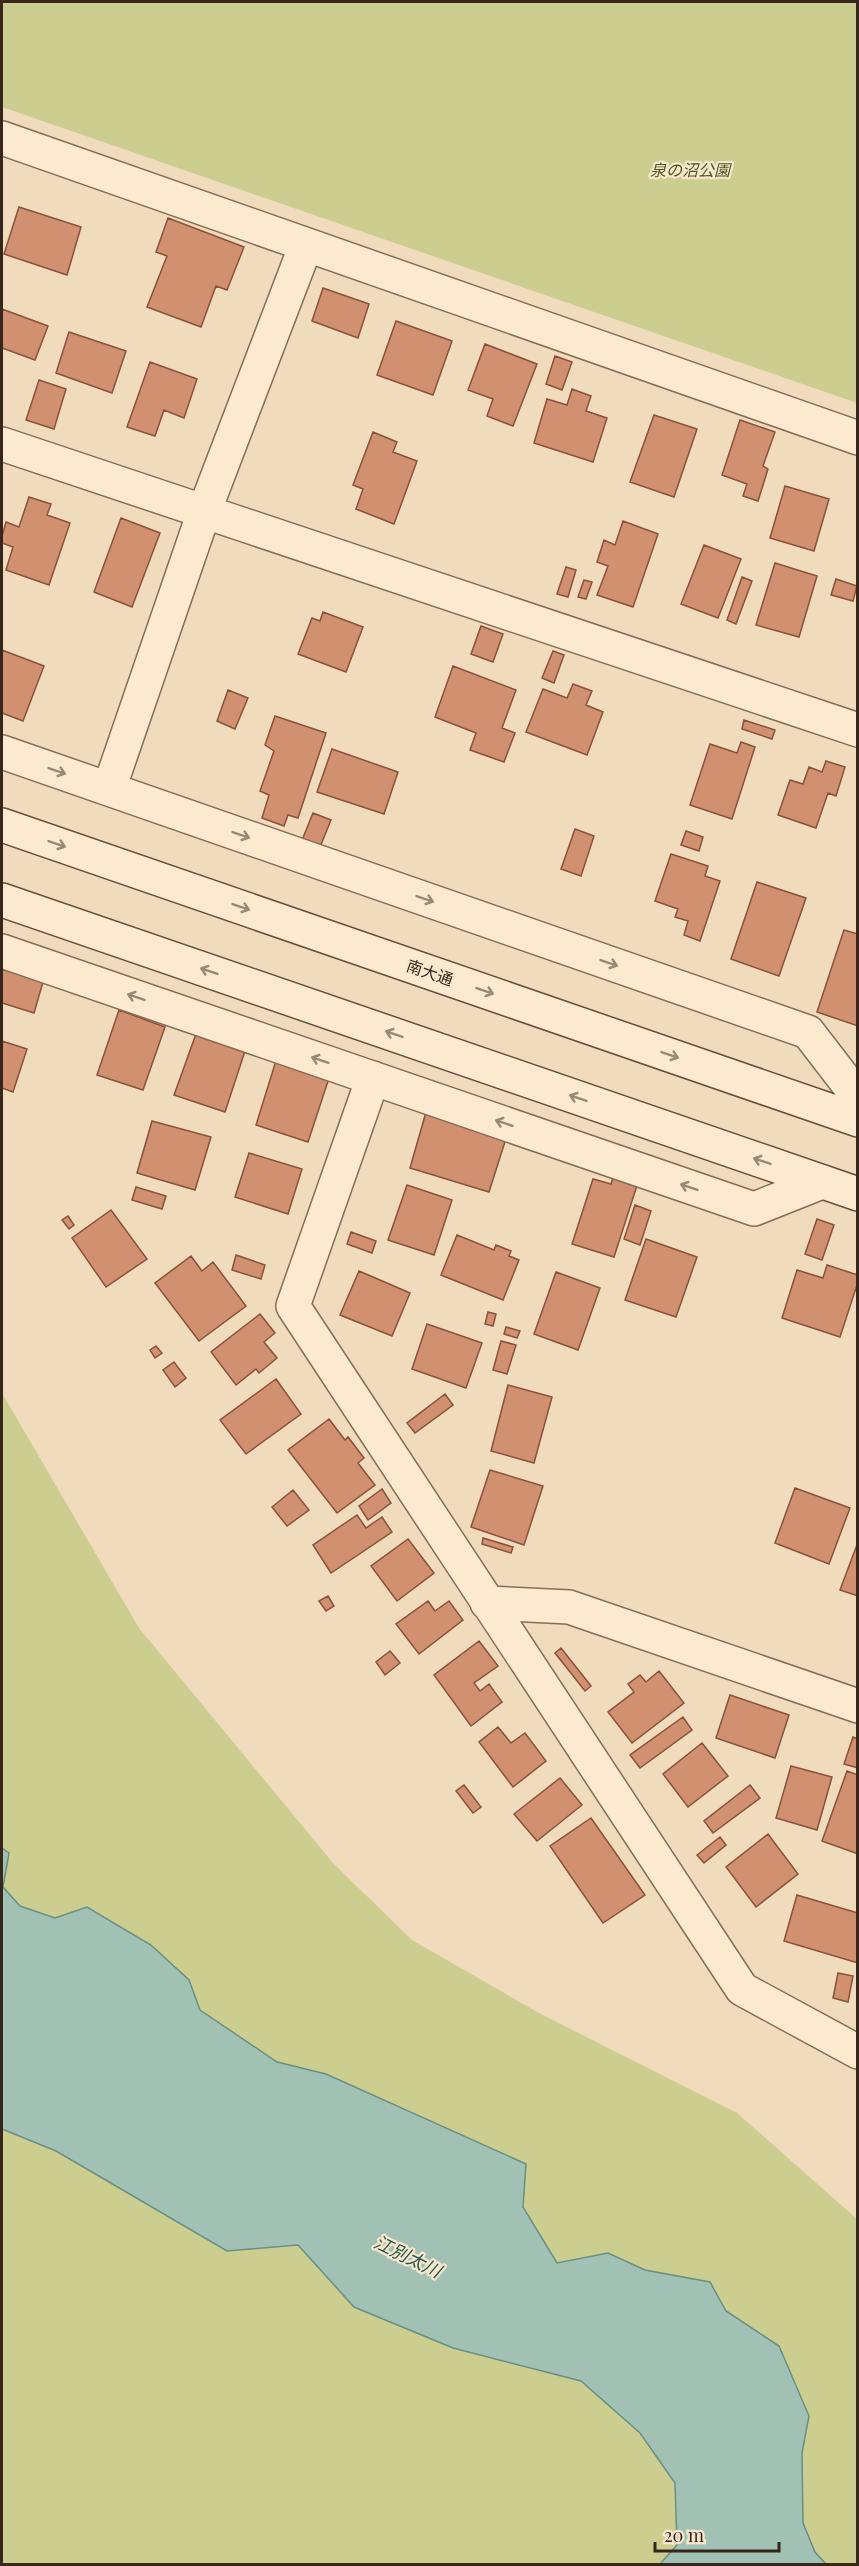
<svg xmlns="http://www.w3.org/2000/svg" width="859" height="2566" font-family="'Playfair Display','Noto Sans JP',serif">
<rect width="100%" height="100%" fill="#f0dcbd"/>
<path fill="#ccce90" d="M2 2H857V403L2 107Z
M2 1393 139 1628 333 1863 412 1940 539 2013 737 2113 857 2219V2564H826L815 2552 803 2523 802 2453 809 2416 779 2346 726 2311 710 2282 645 2270 608 2253 557 2264 522 2207 326 2074 277 2062 200 2010 189 1980 87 1907 55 1918 20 1906 3 1887 9 1853 2 1848Z
M2 2129 56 2151 227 2251 298 2244 354 2307 453 2348 581 2381 640 2433 675 2484 677 2545 660 2564H2Z"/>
<path fill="#a1c1b5" stroke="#688f82" stroke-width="1.5" d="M2 1848 9 1853 3 1887 20 1906 55 1918 87 1907 151 1945 189 1980 200 2010 277 2062 326 2074 526 2164 523 2207 557 2263 608 2253 645 2270 710 2282 726 2311 779 2346 809 2416 802 2453 803 2523 815 2552 826 2564H660L677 2545 675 2483 640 2433 581 2381 453 2348 354 2307 298 2245 227 2251 56 2151 2 2129Z"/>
<path fill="#d19070" stroke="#89523a" stroke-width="1.5" d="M19 207 81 227 67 275 4 254Z
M168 218 244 247 227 290 216 286 201 327 147 307 167 256 156 252Z
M323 288 369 304 358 338 312 321Z
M2 309 48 326 35 360 2 348Z
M396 321 452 341 433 395 377 375Z
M69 332 126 351 112 393 56 373Z
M485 344 537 364 513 426 487 416 493 399 468 390Z
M555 356 572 362 562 390 546 384Z
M150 362 197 379 184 418 164 410 155 436 127 427Z
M39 380 66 389 54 429 26 420Z
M572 389 591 396 586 411 607 418 593 462 534 443 547 399 567 405Z
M654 415 697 429 674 497 630 482Z
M740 420 775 432 763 466 768 469 758 501 743 496 747 484 722 475Z
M373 432 397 442 393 452 417 461 394 524 356 509 363 489 353 485Z
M785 486 829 499 814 551 770 538Z
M29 497 51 504 47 515 70 523 49 585 6 570 13 547 2 543V536L6 522 19 527Z
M121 518 160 533 132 607 94 592Z
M623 521 658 534 633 607 597 595 608 566 597 562 604 540 615 545Z
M704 545 741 559 718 618 681 604Z
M775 563 817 576 799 637 756 625Z
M566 567 576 570 568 597 557 594Z
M742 577 752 581 736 624 727 620Z
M836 579 857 586 853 601 831 595Z
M584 580 592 582 586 599 578 597Z
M323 612 363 627 346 672 298 654 312 618 320 621Z
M481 626 503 634 493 662 471 654Z
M2 650 44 666 23 721 2 713Z
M553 651 564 655 554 683 542 678Z
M453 666 516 690 502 728 515 733 504 762 470 750 476 733 435 717Z
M573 684 592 691 586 705 603 712 587 755 526 732 543 689 567 698Z
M228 690 248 698 235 729 217 721Z
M275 716 326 733 298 818 288 815 284 826 262 818 269 795 260 791 274 751 265 745Z
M744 720 775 730 772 739 742 729Z
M741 742 755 747 732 819 690 805 710 744 737 753Z
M332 749 398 772 384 814 317 792Z
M826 761 845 767 836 796 828 793 816 828 778 815 790 780 803 784 809 767 822 772Z
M313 813 331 820 316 857 298 850Z
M575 829 594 836 581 876 561 869Z
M686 831 703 837 699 851 681 845Z
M671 854 708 866 705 876 720 881 700 941 684 935 688 921 675 917 678 909 655 901Z
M757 882 806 898 779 976 731 959Z
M844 930 858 934V1026L817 1012Z
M2 969 43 982 34 1013 2 1003Z
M119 1010 165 1027 143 1090 97 1075Z
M196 1034 245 1051 225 1112 174 1095Z
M2 1041 27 1049 13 1092 2 1088Z
M279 1051 332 1069 308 1142 256 1125Z
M428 1105 509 1129 489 1192 410 1168Z
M152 1121 211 1137 195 1190 137 1173Z
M249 1153 302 1169 288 1214 235 1197Z
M617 1165 641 1173 614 1257 572 1244 593 1179 611 1184Z
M407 1185 452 1200 434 1255 388 1240Z
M136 1187 166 1196 162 1209 132 1200Z
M635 1205 651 1211 640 1245 624 1239Z
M111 1210 147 1259 106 1287 72 1238Z
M68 1216 74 1225 69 1229 62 1220Z
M817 1219 834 1225 822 1260 805 1254Z
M351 1232 376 1241 372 1253 347 1244Z
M457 1235 494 1250 496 1245 511 1251 509 1256 519 1260 503 1300 441 1275Z
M646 1239 697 1257 676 1317 625 1300Z
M236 1255 265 1265 261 1279 232 1270Z
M191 1256 202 1271 213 1262 246 1306 199 1341 155 1283Z
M827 1265 858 1275V1282L840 1337 782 1318 797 1270 823 1278Z
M359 1271 410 1293 392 1336 340 1315Z
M556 1272 600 1288 578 1350 534 1334Z
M488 1312 496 1314 493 1326 485 1324Z
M260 1314 275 1333 264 1342 277 1358 259 1373 256 1369 236 1385 211 1352Z
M427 1324 482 1343 466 1388 412 1369Z
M506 1327 520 1331 517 1338 504 1334Z
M501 1341 516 1345 507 1374 493 1370Z
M156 1346 162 1353 155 1358 150 1350Z
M174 1362 186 1378 175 1387 163 1370Z
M276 1379 301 1414 246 1454 220 1420Z
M508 1385 552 1397 534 1463 491 1451Z
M445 1394 453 1405 415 1433 407 1423Z
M329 1419 345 1440 348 1437 364 1458 358 1463 375 1485 337 1513 288 1450Z
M490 1470 543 1486 524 1545 471 1527Z
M795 1488 850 1508 829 1564 775 1543Z
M382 1489 391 1503 368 1520 359 1506Z
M293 1490 309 1510 287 1526 272 1507Z
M357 1515 366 1528 382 1517 392 1532 331 1573 313 1545Z
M483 1538 513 1547 511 1553 482 1544Z
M408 1539 434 1573 397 1601 371 1566Z
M858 1542V1596L840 1590Z
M328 1596 334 1606 326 1611 319 1601Z
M428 1601 435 1611 449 1601 463 1620 419 1654 396 1624Z
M479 1641 498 1666 474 1683 480 1691 489 1684 502 1702 471 1726 434 1675Z
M561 1648 591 1686 585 1691 555 1653Z
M390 1651 400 1663 385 1675 376 1662Z
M659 1671 684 1703 632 1743 608 1712 634 1692 628 1684 640 1675 646 1682Z
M730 1695 789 1715 775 1758 716 1738Z
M683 1717 692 1730 640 1768 630 1755Z
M498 1727 511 1743 525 1733 546 1761 513 1787 479 1742Z
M853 1737 858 1739V1768L844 1764Z
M702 1743 728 1776 688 1807 663 1774Z
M791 1766 832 1777 817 1830 776 1818Z
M847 1771 858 1775V1854L822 1841Z
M560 1778 582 1805 537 1841 514 1814Z
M464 1785 481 1807 473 1813 456 1791Z
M750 1785 760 1798 713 1833 704 1821Z
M591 1818 645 1895 603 1923 550 1846Z
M768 1834 798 1874 756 1907 726 1867Z
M720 1837 726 1845 704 1863 697 1855Z
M797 1895 858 1913V1963L784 1941Z
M838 1973 853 1976 848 2002 833 1998Z"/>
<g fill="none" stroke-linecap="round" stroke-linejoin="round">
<defs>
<path id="street" d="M2 138 858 438
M2 444 858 730
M2 752 808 1032 858 1097
M109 789 204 512 306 245
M2 951 754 1209 822 1182
M373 1078 293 1306 742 1989 858 2052
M487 1603 569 1607 858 1706"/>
<path id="secondary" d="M2 825 858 1120
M2 900 858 1194"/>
</defs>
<use href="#street" stroke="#896c55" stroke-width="36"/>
<use href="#secondary" stroke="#6a4d39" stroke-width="36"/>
<use href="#street" stroke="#fbead0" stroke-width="33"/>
<use href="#secondary" stroke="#fbead0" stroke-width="33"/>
</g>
<defs><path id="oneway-shaft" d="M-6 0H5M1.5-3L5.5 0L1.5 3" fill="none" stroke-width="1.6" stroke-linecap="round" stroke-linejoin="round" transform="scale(1.5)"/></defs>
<g stroke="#998876">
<use href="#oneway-shaft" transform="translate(57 771) rotate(19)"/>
<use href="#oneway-shaft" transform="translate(241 835) rotate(19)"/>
<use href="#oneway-shaft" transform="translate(57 844) rotate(19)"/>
<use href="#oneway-shaft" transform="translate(425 899) rotate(19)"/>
<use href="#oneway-shaft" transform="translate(241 907) rotate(19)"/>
<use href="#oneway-shaft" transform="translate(609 963) rotate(19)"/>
<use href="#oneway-shaft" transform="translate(209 971) rotate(-161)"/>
<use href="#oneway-shaft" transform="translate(485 991) rotate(19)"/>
<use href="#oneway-shaft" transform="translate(136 997) rotate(-161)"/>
<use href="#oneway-shaft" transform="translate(394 1034) rotate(-161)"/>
<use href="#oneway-shaft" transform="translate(670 1055) rotate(19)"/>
<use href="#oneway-shaft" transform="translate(320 1060) rotate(-161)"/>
<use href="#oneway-shaft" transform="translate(578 1098) rotate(-161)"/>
<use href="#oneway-shaft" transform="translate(504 1123) rotate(-161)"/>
<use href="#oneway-shaft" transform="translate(762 1161) rotate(-161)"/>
<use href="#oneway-shaft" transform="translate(689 1187) rotate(-161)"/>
</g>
<g text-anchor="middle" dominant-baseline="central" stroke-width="4.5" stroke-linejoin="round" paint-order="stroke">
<g font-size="16" font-style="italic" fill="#4c5520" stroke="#f7e7cd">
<text x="690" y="169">泉の沼公園</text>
</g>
<g font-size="16" fill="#37261b" stroke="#f7e7cd">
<text transform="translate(430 972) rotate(19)">南大通</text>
</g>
<g font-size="18" font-style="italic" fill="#295851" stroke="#f7e7cd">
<text transform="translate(408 2256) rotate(26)">江別太川</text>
</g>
</g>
<rect width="859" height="2566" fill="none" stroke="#37261b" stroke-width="6"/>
<path d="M655 2542v9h124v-9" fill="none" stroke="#37261b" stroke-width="3"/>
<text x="664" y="2542" font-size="18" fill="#37261b" stroke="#f7e7cd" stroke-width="4.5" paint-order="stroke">20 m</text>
</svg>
